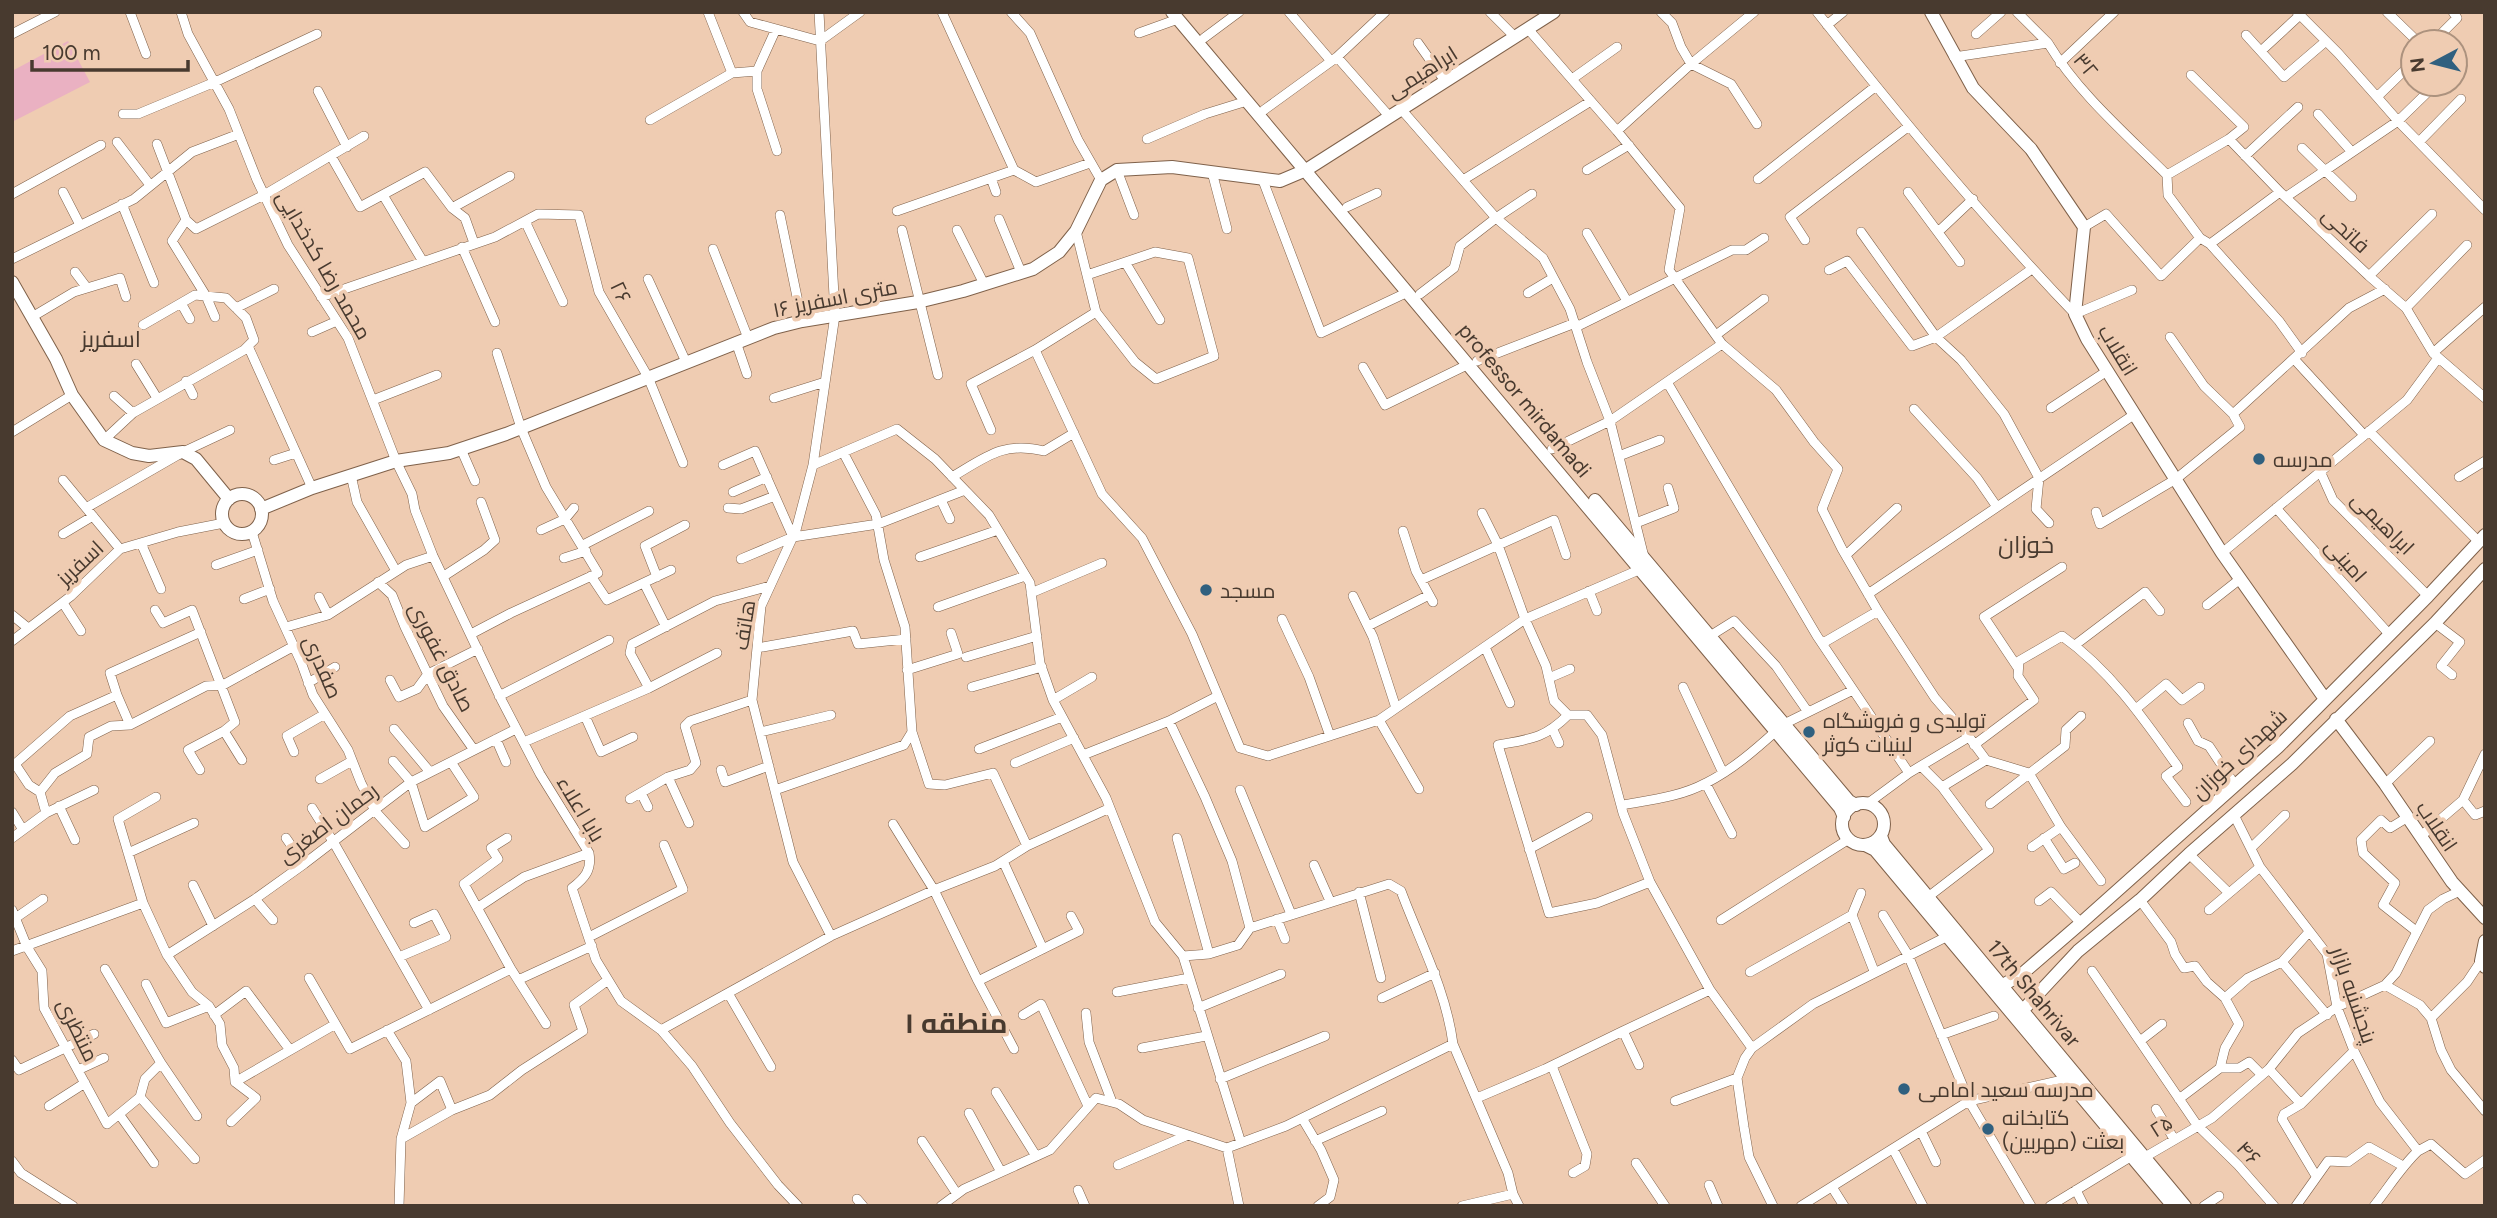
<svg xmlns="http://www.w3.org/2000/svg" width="2497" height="1218" font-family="Figtree,Cairo,sans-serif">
<rect width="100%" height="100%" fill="#efccb2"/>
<path fill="#eab1c2" d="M68 41 90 82 12 122V71Z"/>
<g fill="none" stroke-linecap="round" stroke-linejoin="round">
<defs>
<path id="street" d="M130 12 146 54
M181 12 188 34 229 109 257 180 288 245 348 338 396 461 412 494 415 510 433 556 502 701 540 774 589 853C592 870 585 878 572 888L596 960 621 1001 661 1030 692 1066 730 1123 778 1185 798 1206
M708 12 732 73
M743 12 750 22 820 41 860 12
M819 12 835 315 813 465 796 530 761 606 752 700 793 862 831 936
M1011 12 1030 33 1078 140 1101 180
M1289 12 1331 61
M1490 12 1515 37
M1661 12 1672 23 1681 47 1691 64 1731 84 1757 124
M1817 12C1899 116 1984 219 2075 314L2132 290
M2017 12 2048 43
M2297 12 2338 53 2377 97
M2387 12 2418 42
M1827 25 1843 12
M776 29 757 71V89L777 151
M1528 29 1617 131 1680 208 1669 270 1722 344 1776 390 1814 442 1838 469 1822 509 1842 549 1878 611 1935 698 1969 737 1986 760 2029 773 2061 827 2101 881
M1139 33 1178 19
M12 34 55 12
M1976 34 2001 12
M2246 35 2284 77 2326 41
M1204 38 1239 12
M2433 42 2457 18 2453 12
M1418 43 1445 81
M2261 51 2300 15
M1337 57 1385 12
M1954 57 2048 43C2078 93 2126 134 2167 175
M2413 62 2377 97 2398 121 2436 84
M2060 63 2114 12
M2455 65 2460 60
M2191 75 2244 127 2229 139
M1572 79 1617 47
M318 91 347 147
M1401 109 1496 218 1460 246 1454 268 1420 294
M1264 110 1337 57 1389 116
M123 114H138L215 82 317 34
M2318 114 2352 152
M650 120 732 73 757 71
M1617 131 1691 64 1754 12
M1147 139 1205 114 1247 101
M117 142 150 185
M2419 142 2461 99
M157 144 186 220 196 229 264 195 364 136
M2302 148 2352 197
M331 156 360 207 425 172 452 208 465 218 474 243
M2245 156 2298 107
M1014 170 1036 182 1090 163
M1117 170 1134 215
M1587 170 1629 145
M1212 172 1227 229
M2167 175 2229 139 2280 192 2369 276 2406 308 2433 353 2485 398
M2167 175 2168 195 2200 238
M991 178 996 192
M1262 178 1321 333 1408 292
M1758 179 1876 86
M1463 180 1591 101
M63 192 80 225
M1908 192 1960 262
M12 194 101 145
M1532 194 1496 218 1543 258 1570 309 1587 362 1610 421 1644 557
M383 195 422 260
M2286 197 2398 121 2485 210
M122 204 154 283
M1347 207 1377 193
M452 208 510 176
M897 211 1014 170 942 12
M780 215 802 321
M999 219 1021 272
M186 220 172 241 206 296 215 317
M525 221 563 302
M2084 227 2106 214 2161 276 2200 238 2210 244 2280 192
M902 230 938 375
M957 230 984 284
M1076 231 1096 312 1035 350 1102 494 1142 538 1192 634 1240 748 1268 756 1379 720 1525 619 1641 569
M1861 232 1936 337 2032 269
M1938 232 1973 199
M1587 233 1627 301
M1805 240 1790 217 1909 126
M2210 244 2279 321 2302 353
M462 247 495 322
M713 249 748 338
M12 259 134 199 192 152 239 134
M1125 262 1160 320
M1829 270 1847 261 1912 346 1936 337 1961 360 2004 414 2039 478 2036 509 2049 523
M75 272 87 288
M1087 275 1155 252 1188 258 1214 356 1156 379 1135 362 1096 312
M2369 276 2432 214
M648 279 686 362
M1528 293 1553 278
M321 297 495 237 538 214 579 215 599 292 648 377 683 463
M181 303 190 319
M236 308 274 289
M2406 308 2467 245
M32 317 74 292 120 278 126 297
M1576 327 1732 250H1746L1764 238
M312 332 337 321
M1716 335 1764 299
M2170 337 2204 386 2233 414
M736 342 747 374
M248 346 312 488
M2433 353 2485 307
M2295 360 2364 435
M1477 361 1575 323
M136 364 157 398
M1363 367 1385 405 1469 364
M186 381 193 395
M1667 382 1817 636 1909 773 1969 737
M114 396 133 413
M774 398 825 382
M373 400 437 375
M2051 408 2107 371
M1914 409 1977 478 1997 507
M991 430 971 384 1035 350
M2369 431 2479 542
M12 432 72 395
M104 440 133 413 244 350 254 340 246 318 226 298 195 295 143 325
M461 449 475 481
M1552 449 1610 421 1722 344
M1619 456 1660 440
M274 460 296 453
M723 465 755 451 793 537
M813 465 897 429 935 459 989 515 1030 583 1040 663 1053 700 1106 798 1155 922 1183 956 1241 1143
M2320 471 2333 500 2428 596
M351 475 357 502 396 571
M952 477C986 457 1003 441 1044 451L1074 433
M2459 477 2485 461
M63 480 120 549
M733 492 767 477
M941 500 950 519
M86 508 183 452 230 430
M728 508 741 509 775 496
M2276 508 2389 634
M2096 512 2100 524 2176 479 2240 427 2233 414 2349 308 2385 289
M1482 513 1498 545 1525 619 1546 666 1554 701 1568 715H1587L1602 735 1623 813 1650 882 1710 990 1752 1048
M1636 523 1674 508 1668 488
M541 530 565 519 574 508
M1403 531 1416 571 1433 602
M252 532 273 601 301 662 313 695 348 750 361 783 375 811 405 844
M63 534 93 516
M141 543 161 589
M583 545 649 511
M2222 553 2407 400 2438 358
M1846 555 1897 508
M920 557 998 530
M564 558 586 551
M741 559 793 537 878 524 965 490
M216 565 258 550
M444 576 484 550 495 540 481 502
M591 576 607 600 671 570
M657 577 645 546 685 525
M1421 580 1554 520 1566 555
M378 582 392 595 405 627 443 706 474 750
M644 583 666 627
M1589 591 1597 611
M1031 593 1102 563
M1868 594 2135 414
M1353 596 1373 637 1396 708
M319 597 328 615
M244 599 270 589
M63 603 81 631
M2207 605 2240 579
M938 607 1025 576
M155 610 163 623 192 610 235 722 224 731 242 760
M12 615 28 628
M1282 619 1309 677 1330 736
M2435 623 2460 642 2441 666 2452 675
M1368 626 1429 595
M286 627 328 615 406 565 433 556
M471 634 511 613 598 573 546 487 521 428 497 353
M1710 636 1734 621 1776 666 1808 712
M12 641 71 596 120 549 178 532 224 523
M1823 643 1878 611
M2075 645 2145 592 2160 611
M1485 647 1510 703
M757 648 853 631 858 644 906 639
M966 657 1037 636
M2018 668 1984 617 2062 567
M907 670 958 654 951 633
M1549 678 1570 669
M390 680 399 697 417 689 428 674 478 649
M308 683 335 667
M972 687 1042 667
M1683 687 1723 773
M649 688 630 653 632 644 715 601 770 586
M117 695 130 725
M499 696 609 640
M1053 700 1092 677
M2137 708 2166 684 2182 700 2200 687
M1568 715C1544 739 1530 739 1498 745L1549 913 1597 903 1650 882
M585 716 601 752 633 737
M1379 720 1419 789
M1169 721 1205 797 1232 861 1250 928
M2188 723 2198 741 2209 746 2235 785
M1784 724 1853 690
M394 729 430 772
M1553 730 1559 743
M760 732 831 715
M912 732 929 784 945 785 993 773 1027 846
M496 739 506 762
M524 742 649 688 717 653
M1974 745 2034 700 2018 676 2019 661 2062 636C2110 670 2144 719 2178 767L2166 776 2186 802
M979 749 1062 717
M294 752 287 736 325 714
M1083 755 1169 721 1218 696
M393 761 411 782 425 827 474 797 451 762
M1015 763 1074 738
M1921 766 1942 787 1989 850 1928 897
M200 770 188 750 224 731
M721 770 725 782 769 766
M668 777 689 823
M320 779 352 761
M1706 784 1732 834
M2385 784 2430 741
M1942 787 1986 760
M775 790 904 745 912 732 905 627 884 560 876 515 843 452
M1240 790 1291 914
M40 792 29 785 15 764 70 716 117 695 110 673 201 632
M641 793 648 807
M630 799 668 777 690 770 696 763 685 726 690 721 752 700
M2463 800 2475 815 2485 811
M1867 804 1909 773
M1990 804 2065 746 2066 730 2081 716
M1622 805C1650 800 1680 797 1706 783 1732 770 1755 750 1776 731
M59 806 75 840
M312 808 334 843 429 1010
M12 812 23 830
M46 813 94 790
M2234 815 2260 867 2327 954 2337 1007 2354 1051 2380 1102 2418 1151 2431 1144 2465 1174 2485 1160
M2408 817 2390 828 2381 820 2361 840 2363 853 2395 883 2383 905 2416 931
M893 824 934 890 978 981 1014 1049
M2421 836 2463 800 2485 754
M12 838 46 813 40 792 55 773 87 754 89 737 111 726 130 725 206 686 223 685 294 646
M286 838 304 864
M507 838 491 848 498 859 464 884 511 969 546 1024
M1177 838 1209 954
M2044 838 2064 869 2075 863
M2032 847 2061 827
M2252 847 2285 815
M1529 849 1588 817
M128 853 194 823
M2189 854 2229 893
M1003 861 1043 949
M1314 865 1330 901
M193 885 213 926
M1359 892 1381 978
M1861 893 1852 915 1874 971
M255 899 273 920
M2140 900 2171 942 2175 954 2184 968 2195 966 2207 982 2225 998 2239 1024 2225 1048 2220 1068 2179 1099
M2039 901 2051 892 2081 923
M143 903 118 819 156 797
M477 908 524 877 589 853
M12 910 27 947 42 971 44 1008 107 1124 140 1097 145 1079 161 1063 105 969
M2209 910 2260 867
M1883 915 1908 955 1969 1101 2031 1206
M17 917 43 899
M1277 919 1285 939
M1721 920 1849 839
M589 937 683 889 664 845
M12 951 143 903 167 955 192 992 209 1006 220 1024 222 1045 234 1068 235 1082 334 1025
M167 955 255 899 304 864 411 782 516 729
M1183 956 1209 954 1238 945 1250 928 1389 884 1401 891C1420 942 1446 990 1453 1044
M399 957 446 937 434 914 414 923
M2282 962 2327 1015
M2092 971 2197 1125 2238 1165 2274 1206
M1750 972 1852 915
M309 978 350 1049 511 969
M518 980 592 946
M978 981 1079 931 1071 916
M146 984 166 1023 209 1006
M2385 985 2420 1005 2431 1018 2441 1050 2451 1070 2485 1111
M1117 992 1189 978
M728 993 771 1067
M1382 998 1435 973
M2225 998 2248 978 2282 962 2309 932
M1198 1008 1281 974
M1086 1013 1089 1042 1112 1102
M214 1015 246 991 290 1050
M1023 1015 1041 1004 1088 1106
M2431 1018 2467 982 2481 961
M387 1030 406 1061 411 1103 401 1139 399 1206
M661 1030 831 936 934 890 995 866 1027 846 1110 808
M1623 1031 1710 990
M1941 1035 1994 1016
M2140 1041 2162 1024
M1142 1048 1206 1036
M12 1060 19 1070 94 1034
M161 1063 197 1116
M1552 1066 1587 1154 1585 1166 1573 1173
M2220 1068H2239L2249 1062 2262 1075
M2269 1069 2301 1104
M78 1070 104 1058
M1220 1079 1325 1036
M996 1092 1036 1156
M140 1097 195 1159
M1477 1098 1545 1069 1623 1031 1639 1065
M1675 1101 1737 1078
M411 1103 440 1081 452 1110
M49 1106 85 1083
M2156 1109 2174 1139
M969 1113 1001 1172
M119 1114 154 1163
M1302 1118 1321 1150 1334 1180 1330 1197 1318 1206
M231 1122 256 1098 235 1082
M1921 1131 1936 1162
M401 1139 452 1110 490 1095 522 1070 583 1031 574 1005 608 980
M922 1141 957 1194
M1315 1141 1382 1111
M1227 1148 1286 1126 1453 1044 1508 1173 1513 1194 1519 1206
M1893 1149 1923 1206
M2145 1157 2212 1118 2269 1069 2298 1033 2337 1007 2385 985 2396 973 2428 910 2443 899 2460 891
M12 1161 21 1173 73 1206
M1636 1163 1665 1206
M1118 1165 1188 1135
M2316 1176 2282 1119 2284 1114 2301 1104 2354 1051
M1709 1185 1718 1206
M1832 1187 1844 1206
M1078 1190 1085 1206
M2076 1190 2084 1206
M857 1199 863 1206
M941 1206 964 1189 1050 1150 1096 1098 1119 1104 1143 1120 1227 1148 1239 1206
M1462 1206 1513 1194
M1773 1206 1749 1157 1744 1127 1737 1078 1745 1058 1752 1048 1813 1004 1948 936
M1801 1206 1969 1101 2067 1079
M2050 1206 2132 1156
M2204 1206 2219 1196
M2296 1206 2328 1161 2348 1162 2369 1147 2403 1166
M2374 1206C2389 1187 2401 1167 2418 1151"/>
<path id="secondary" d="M1172 12 1840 808 1844 817
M1931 12 1973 88 2031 149 2084 227 2075 314 2087 339 2222 553 2325 699
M12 282 56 359 72 395 104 440 132 453 149 456 183 452 196 459 229 499
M222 514a20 20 0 1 1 40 0a20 20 0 1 1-40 0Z
M1595 500 1849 801 1856 805
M261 509 312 488 396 461 449 453 506 434 774 328 802 321 918 302 963 291 1033 269 1059 252 1076 231 1101 180 1117 170 1172 167 1280 181 1306 170 1554 12
M2336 719 2385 784 2452 882 2485 918
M1842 824a21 21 0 1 1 42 0a21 21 0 1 1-42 0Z
M1881 836 1884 844 2185 1206
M1865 845 1875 850 2173 1206
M2485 941 2481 961 2485 967
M2003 985 2022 974 2081 923 2278 747 2428 596 2485 535
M2023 1010 2078 951 2140 900 2189 854 2292 764 2435 623 2485 569"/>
</defs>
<use href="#street" stroke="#7f614a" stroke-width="10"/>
<use href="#secondary" stroke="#7f614a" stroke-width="14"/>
<use href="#street" stroke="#fff" stroke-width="9"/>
<use href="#secondary" stroke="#fff" stroke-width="12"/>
</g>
<g fill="#30607f" stroke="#efccb2" stroke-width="2.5">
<circle cx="2259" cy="459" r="7"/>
<circle cx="1206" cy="590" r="7"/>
<circle cx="1809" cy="732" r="7"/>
<circle cx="1904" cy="1089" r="7"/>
<circle cx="1988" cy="1129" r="7"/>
</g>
<g text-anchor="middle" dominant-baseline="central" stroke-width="7" stroke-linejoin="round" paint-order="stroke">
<g font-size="21" fill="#483a2f" stroke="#efccb2">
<text transform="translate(2086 65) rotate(50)">۳۲</text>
<text transform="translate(1422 72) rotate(-32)">ابراهیمی</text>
<text transform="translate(2346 230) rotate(43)">فاتحی</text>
<text transform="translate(324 265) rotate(60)">محمد رضا کدخدایی</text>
<text transform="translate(621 292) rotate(65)">۲۶</text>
<text transform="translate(835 298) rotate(-11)">۱۶ متری اسفریز</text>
<text transform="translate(2118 350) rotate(59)">انقلاب</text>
<text transform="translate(1525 400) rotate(50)">professor mirdamadi</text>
<text transform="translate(2383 523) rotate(45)">ابراهیمی</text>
<text transform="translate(2346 560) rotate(48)">امینی</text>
<text transform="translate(80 563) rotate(-43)">اسفریز</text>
<text transform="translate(744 625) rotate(-81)">هاتف</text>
<text transform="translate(442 657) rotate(63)">صادق غفوری</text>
<text transform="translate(323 667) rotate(66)">صفدری</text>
<text transform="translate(2239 754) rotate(-43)">شهدای خوزان</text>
<text transform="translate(581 809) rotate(59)">بابا اعلاء</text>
<text transform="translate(328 823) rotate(-37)">رحمان اصغری</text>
<text transform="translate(2437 826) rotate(56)">انقلاب</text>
<text transform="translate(2034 993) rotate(50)">17th Shahrivar</text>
<text transform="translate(2354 995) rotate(71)">پنجشنبه بازار</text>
<text transform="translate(78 1030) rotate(64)">منتظری</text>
<text transform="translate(2161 1126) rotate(-32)">۲۵</text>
<text transform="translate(2249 1153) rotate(47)">۴۶</text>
</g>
<g font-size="21" fill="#483a2f" stroke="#efccb2" text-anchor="start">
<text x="2273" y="459">مدرسه</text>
<text x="1220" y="590">مسجد</text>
<text x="1823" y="720">تولیدی و فروشگاه<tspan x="1823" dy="24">لبنیات کوثر</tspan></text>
<text x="1918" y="1089">مدرسه سعید امامی</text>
<text x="2002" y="1117">کتابخانه<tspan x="2002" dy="24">بعثت (مهربین)</tspan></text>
</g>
<g font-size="23" fill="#483a2f" stroke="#efccb2">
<text x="111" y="339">اسفریز</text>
</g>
<g font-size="24" fill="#483a2f" stroke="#efccb2">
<text x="2026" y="544">خوزان</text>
</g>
<g font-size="28" font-weight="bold" fill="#483a2f" stroke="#efccb2">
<text x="956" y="1023">منطقه ۱</text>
</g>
</g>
<rect width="2497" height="1218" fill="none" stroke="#483a2f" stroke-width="28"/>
<g transform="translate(2434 63) rotate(263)"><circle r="33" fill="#efccb2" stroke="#ac927e" stroke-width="2"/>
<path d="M0-5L12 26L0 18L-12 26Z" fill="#30607f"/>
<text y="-10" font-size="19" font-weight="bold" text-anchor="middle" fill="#483a2f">N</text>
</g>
<path d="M32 60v10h156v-10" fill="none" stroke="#483a2f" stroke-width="3.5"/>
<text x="42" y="60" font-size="21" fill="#483a2f" stroke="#efccb2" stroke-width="5" paint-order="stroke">100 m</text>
</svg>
